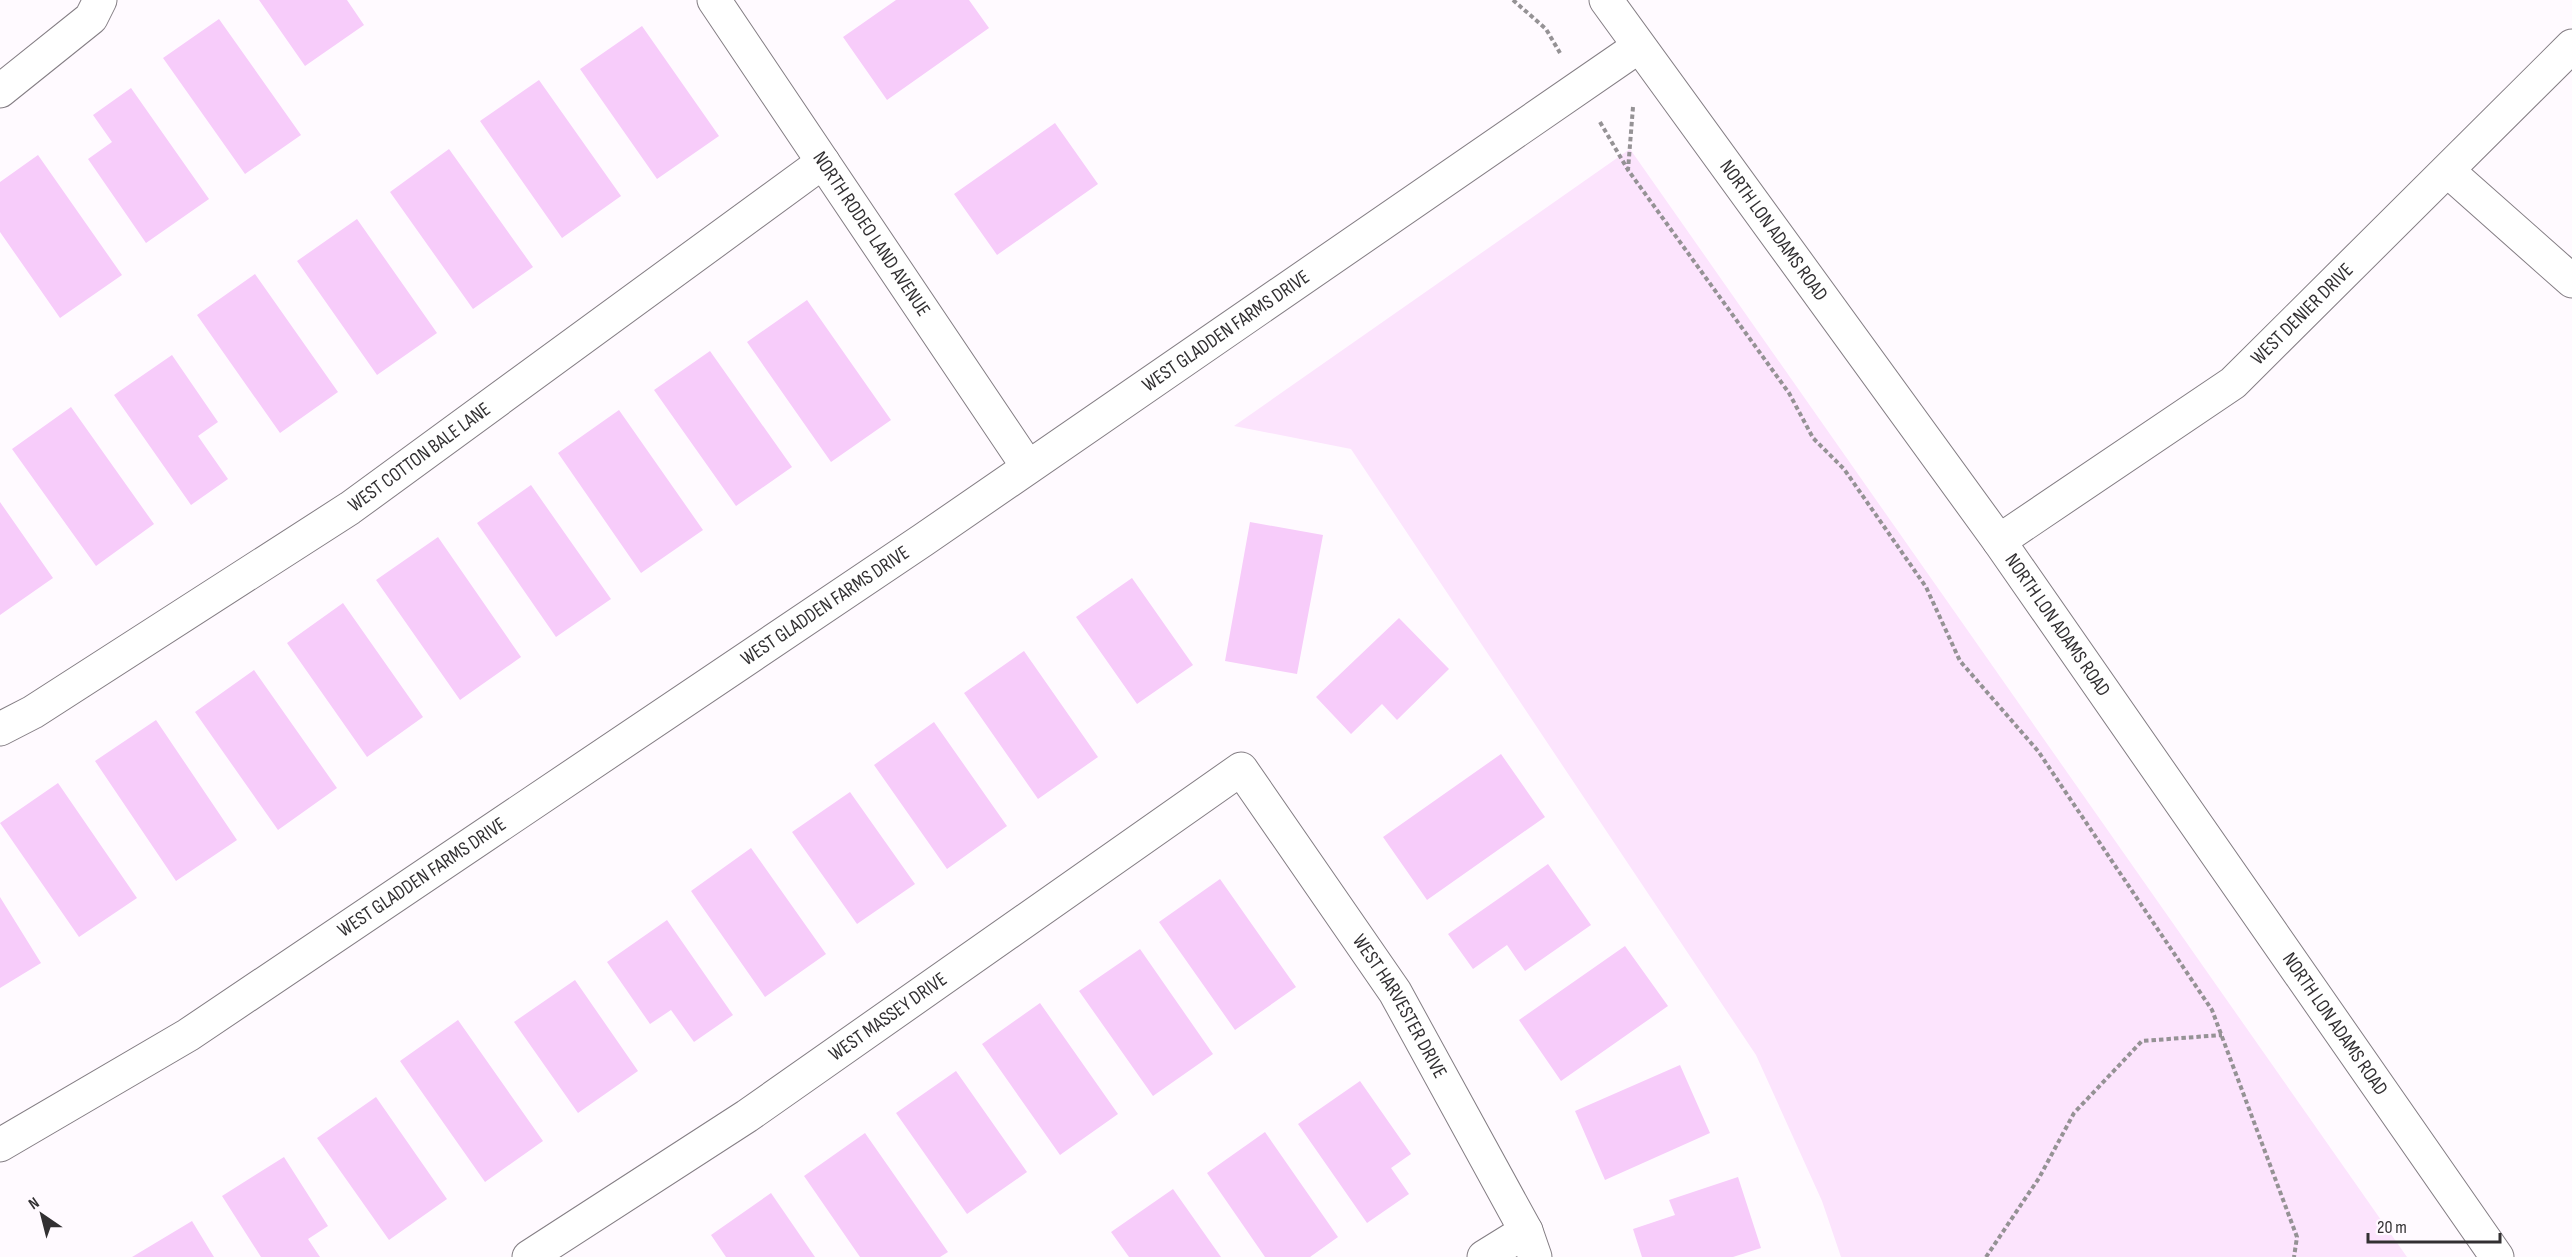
<svg xmlns="http://www.w3.org/2000/svg" width="2572" height="1257" font-family="'Sofia Sans Condensed',sans-serif">
<rect width="100%" height="100%" fill="#fffaff"/>
<path fill="#fce4fd" d="M1630 149 2407 1257H1841L1822 1201 1756 1055 1351 449 1234 426Z"/>
<path fill="#f7ccfa" d="M259 0H347L364 25 305 66Z
M896 0H969L989 28 887 100 843 37Z
M219 19 301 135 245 174 163 58Z
M642 26 719 136 657 179 580 69Z
M539 80 621 196 562 238 480 121Z
M131 88 209 199 146 243 88 159 112 142 93 115Z
M1055 123 1098 184 997 255 954 194Z
M449 149 533 267 473 309 390 192Z
M38 155 122 275 60 318 0 232V182Z
M357 219 437 333 377 375 297 261Z
M255 274 338 392 280 433 197 315Z
M807 300 891 420 831 462 747 342Z
M710 351 792 467 736 506 654 390Z
M172 355 218 422 198 436 228 479 191 505 114 395Z
M71 407 154 524 96 566 12 449Z
M619 410 703 530 641 573 558 453Z
M531 485 611 599 556 637 477 523Z
M0 502 53 578 0 615Z
M1250 522 1323 535 1297 674 1225 661Z
M438 537 521 657 460 700 376 580Z
M1132 578 1193 665 1137 704 1076 617Z
M343 603 423 717 367 757 287 643Z
M1399 618 1449 669 1397 720 1382 704 1351 734 1316 697Z
M1024 651 1098 757 1038 799 964 693Z
M254 670 337 788 278 830 195 712Z
M156 720 237 840 176 881 95 761Z
M934 722 1007 826 947 869 874 765Z
M1501 754 1545 817 1427 900 1383 837Z
M58 783 137 898 79 937 0 823Z
M850 792 915 884 857 924 792 832Z
M751 848 826 954 765 997 691 891Z
M1548 864 1591 925 1525 971 1507 945 1473 969 1448 934Z
M1220 879 1296 987 1235 1030 1159 922Z
M0 897 41 963 0 988Z
M667 920 733 1015 694 1042 671 1010 650 1024 607 962Z
M1625 946 1668 1006 1561 1081 1519 1020Z
M1140 949 1213 1054 1153 1096 1079 991Z
M575 980 638 1071 578 1113 514 1022Z
M1040 1003 1118 1114 1060 1155 982 1044Z
M458 1020 543 1141 485 1182 400 1061Z
M1680 1065 1710 1133 1605 1180 1575 1111Z
M956 1071 1027 1172 967 1214 896 1113Z
M1360 1081 1411 1154 1391 1168 1409 1194 1367 1223 1298 1124Z
M376 1097 447 1199 389 1240 317 1138Z
M1265 1132 1338 1237 1310 1257H1265L1207 1173Z
M865 1133 948 1252 940 1257H860L804 1176Z
M284 1157 328 1226 308 1239 320 1257H261L222 1196Z
M1738 1177 1761 1248 1733 1257H1642L1633 1229 1675 1215 1669 1200Z
M1173 1189 1221 1257H1129L1111 1232Z
M771 1193 815 1257H726L711 1235Z
M192 1221 214 1257H132Z"/>
<g fill="none" stroke-linecap="round" stroke-linejoin="round">
<defs>
<g id="minor">
<path id="s1" d="M714 0 1028 467"/>
<path d="M0 91 91 18 100 0"/>
<path d="M2448 171 2572 281"/>
<path id="s2" d="M1999 541 2233 383 2572 46"/>
<path id="s3" d="M0 729 33 712 350 508 823 162"/>
<path id="s4" d="M529 1257 747 1116 1241 769 1395 992 1526 1231 1535 1257"/>
<path d="M1484 1257 1526 1231"/>
</g>
<g id="tertiary">
<path id="s5" d="M1606 0 1999 541 2497 1257"/>
<path id="s6" d="M0 1145 188 1035 923 540 1638 47"/>
</g>
</defs>
<use href="#minor" stroke="#847e84" stroke-width="35"/>
<use href="#tertiary" stroke="#847e84" stroke-width="35"/>
<path stroke="#959295" stroke-width="4" stroke-dasharray="4.5 3" stroke-linecap="butt" d="M1513 0 1546 29 1560 53
M1633 107 1628 170 1789 393 1813 438 1844 469 1926 587 1960 661 2038 751 2212 1010 2297 1237 2294 1257
M1600 122 1628 170
M1986 1257 2039 1178 2074 1113 2142 1041 2222 1035"/>
<use href="#minor" stroke="#fff" stroke-width="33"/>
<use href="#tertiary" stroke="#fff" stroke-width="33"/>
</g>
<g text-anchor="middle" dominant-baseline="central" stroke-width="5" stroke-linejoin="round" paint-order="stroke">
<g font-size="20" fill="#323032" stroke="#fffaff">
<text stroke="none"><textPath href="#s5" startOffset="285">NORTH LON ADAMS ROAD</textPath></text>
<text stroke="none"><textPath href="#s1" startOffset="282">NORTH RODEO LAND AVENUE</textPath></text>
<text stroke="none"><textPath href="#s2" startOffset="380">WEST DENIER DRIVE</textPath></text>
<text stroke="none"><textPath href="#s6" startOffset="1472">WEST GLADDEN FARMS DRIVE</textPath></text>
<text stroke="none"><textPath href="#s3" startOffset="500">WEST COTTON BALE LANE</textPath></text>
<text stroke="none"><textPath href="#s6" startOffset="986">WEST GLADDEN FARMS DRIVE</textPath></text>
<text stroke="none"><textPath href="#s5" startOffset="771">NORTH LON ADAMS ROAD</textPath></text>
<text stroke="none"><textPath href="#s6" startOffset="500">WEST GLADDEN FARMS DRIVE</textPath></text>
<text stroke="none"><textPath href="#s4" startOffset="1149">WEST HARVESTER DRIVE</textPath></text>
<text stroke="none"><textPath href="#s4" startOffset="432">WEST MASSEY DRIVE</textPath></text>
<text stroke="none"><textPath href="#s5" startOffset="1257">NORTH LON ADAMS ROAD</textPath></text>
</g>
</g>
<g transform="translate(42 1215) rotate(325)" stroke="#fffaff" stroke-width="4.5" paint-order="stroke">
<path d="M0-4.5L10 22L0 15L-10 22Z" fill="#323032"/>
<text y="-9" font-size="16" font-weight="bold" text-anchor="middle" fill="#323032">N</text>
</g>
<path d="M2368 1233v9h132v-9" fill="none" stroke="#323032" stroke-width="3"/>
<text x="2377" y="1233" font-size="18" fill="#323032" stroke="#fffaff" stroke-width="4.5" paint-order="stroke">20 m</text>
</svg>
